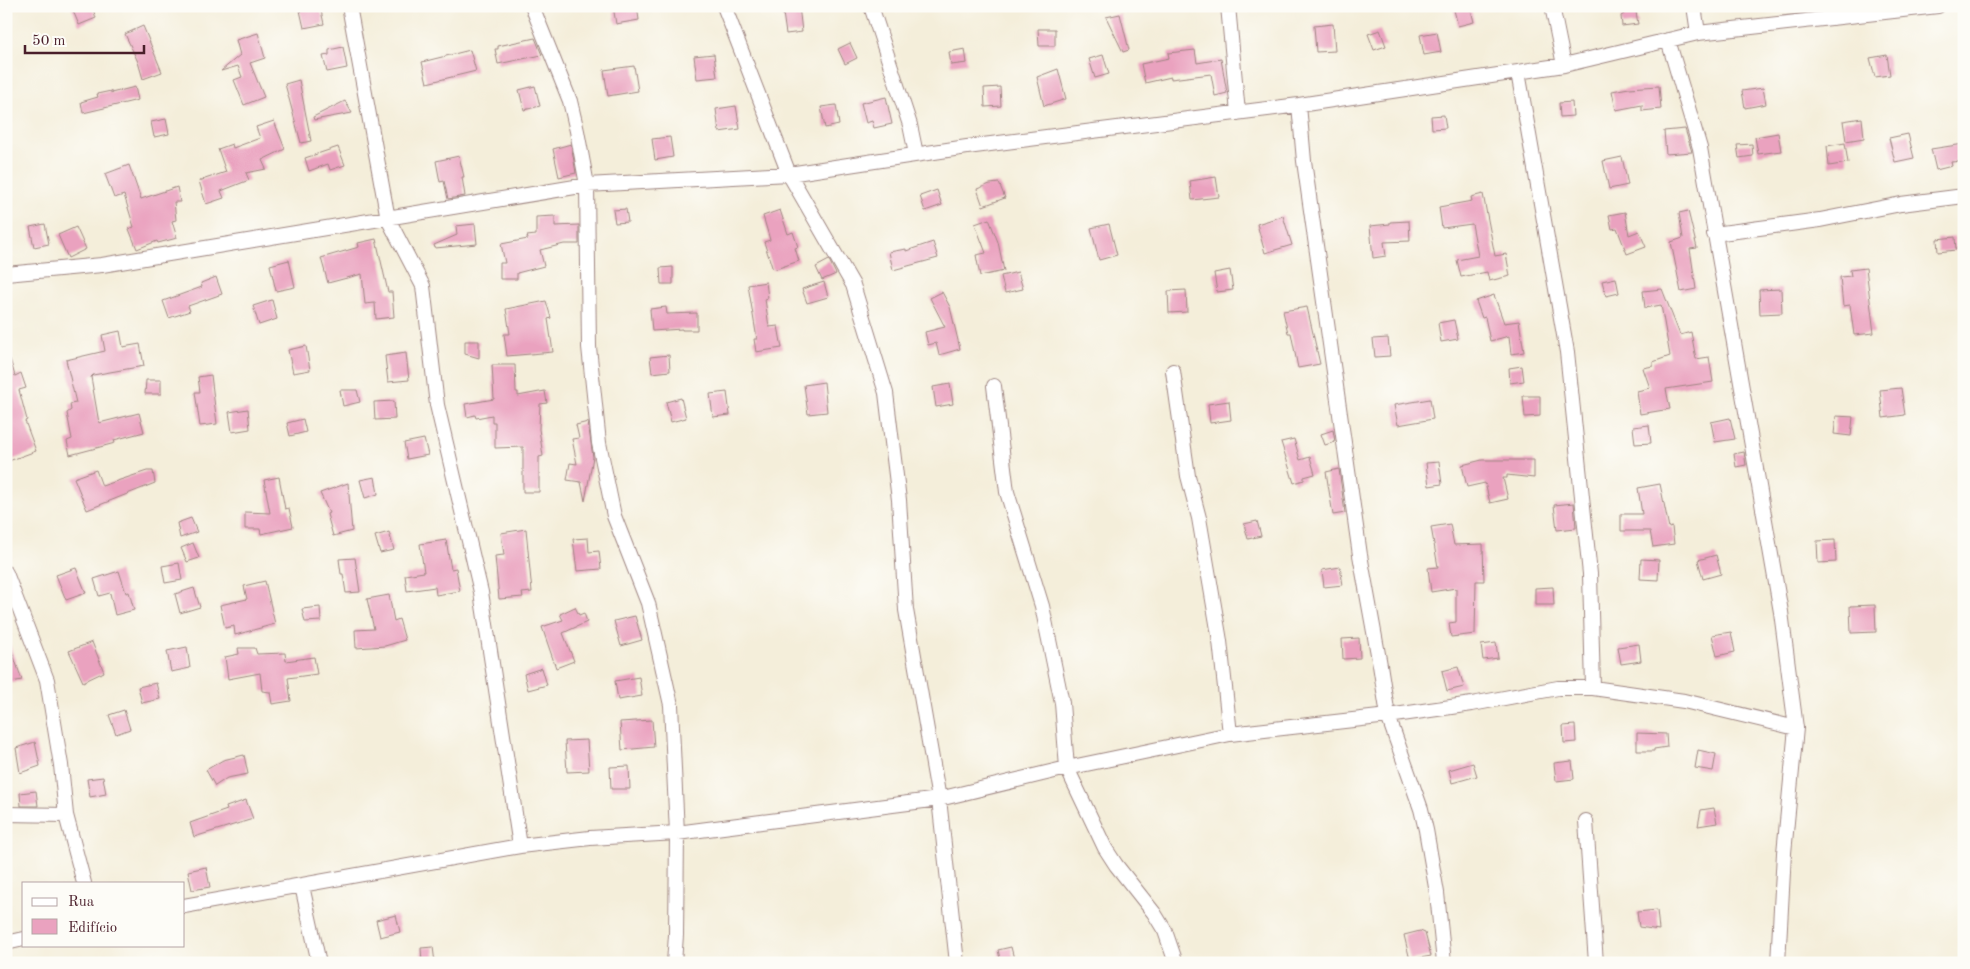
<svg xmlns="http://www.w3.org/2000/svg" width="1970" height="969" font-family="'Old Standard TT',serif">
<rect width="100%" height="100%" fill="#fdfcf7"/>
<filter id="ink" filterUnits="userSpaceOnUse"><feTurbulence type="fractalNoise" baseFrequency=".02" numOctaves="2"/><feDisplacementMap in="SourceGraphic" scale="10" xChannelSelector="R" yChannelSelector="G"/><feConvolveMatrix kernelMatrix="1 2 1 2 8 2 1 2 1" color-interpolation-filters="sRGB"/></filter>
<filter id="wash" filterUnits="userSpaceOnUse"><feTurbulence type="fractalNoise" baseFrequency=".0096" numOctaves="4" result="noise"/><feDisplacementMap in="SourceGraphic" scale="20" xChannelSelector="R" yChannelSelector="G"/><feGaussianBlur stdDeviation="1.12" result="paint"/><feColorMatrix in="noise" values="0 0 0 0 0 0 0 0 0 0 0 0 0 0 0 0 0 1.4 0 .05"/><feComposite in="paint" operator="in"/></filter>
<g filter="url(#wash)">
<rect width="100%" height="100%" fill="#f4eeda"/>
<g id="blocks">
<path fill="#eaa2bf" d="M71 6H92L96 18 79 25Z
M299 6H320L324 24 304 28Z
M613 6H637L639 20 616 24Z
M782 6H799L802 32 786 34Z
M1453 6H1470L1474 22 1458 26Z
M1623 6H1635L1638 24 1622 26 1621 16 1624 14Z
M1120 14 1129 50 1123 52 1106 17Z
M1333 24 1335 51 1316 52 1314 26Z
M143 26 162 72 143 79 138 62 125 34Z
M1038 29H1055V46H1039Z
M1380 30 1386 46 1374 50 1368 34Z
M1437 32 1441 52 1424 55 1420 35Z
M258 33 265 58 250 63 264 97 244 105 234 80 242 77 238 66 221 71 240 55 236 40Z
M535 38 542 55 498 64 495 49H498V46Z
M850 43 857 58 845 64 838 49Z
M343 47 347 68 327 72 323 56 329 55V50Z
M965 49 967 63 951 65 949 52Z
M470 50 476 71 427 83 422 62Z
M1195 50 1197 63 1221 59 1227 93 1215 96 1211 74 1171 79V77L1145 83 1141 64 1169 58 1168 53Z
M714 54 717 77 697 79 694 56Z
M1103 55 1109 74 1095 78 1089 59Z
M1887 55 1890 75 1875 77 1870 58Z
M634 66 638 91 608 96 604 70Z
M1058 69 1066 99 1044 106 1037 77Z
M299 80 311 141 301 143 285 84Z
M535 86 540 106 524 110 519 90Z
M1659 86 1661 109 1642 111V105L1616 110 1612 91 1629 88Z
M135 87 138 100 83 113 81 102 98 97 97 94 111 91V93Z
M1000 87 1001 106 985 107 984 88Z
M1763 88 1766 104 1745 108 1742 91Z
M886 97 892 124 874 128 872 121 866 123 861 103Z
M345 101 352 113 314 120 313 117Z
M1572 102 1573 116 1560 117 1559 103Z
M836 105 839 125 825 128 821 107Z
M736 106 740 129 719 132 716 109Z
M1444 115 1446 128 1432 129 1431 116Z
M1862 118 1864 138 1846 141 1843 121Z
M166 119 169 134 154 137 151 122Z
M274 121 285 149 262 160 266 169 246 173 249 180 221 191 224 198 206 204 199 181 226 172 218 149 232 144 233 148 260 138 256 127Z
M1685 129 1692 152 1666 154 1664 131Z
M1778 133 1781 151 1758 154 1755 137Z
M1908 134 1914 158 1895 162 1889 138Z
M670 137 673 157 655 160 652 139Z
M1845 143 1848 163 1829 166 1827 146Z
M571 144 576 173 559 177 553 149Z
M1752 144 1753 156 1739 158 1737 145Z
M1964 144V161L1951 162 1952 166 1936 170 1931 149Z
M338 147 345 165 330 170 328 164 309 171 305 158Z
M459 156 464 177H462L465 196 448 199 444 181 440 182 436 161Z
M1622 157 1628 185 1609 189 1603 161Z
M129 165 141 199 177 187 180 202H174L176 220 172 221 177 238 158 243 157 241 137 249 129 229 134 227 124 195 114 198 105 174Z
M1216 177 1219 197 1192 200 1190 181Z
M999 183 1005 198 983 206 977 189 990 184Z
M937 190 942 205 925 211 920 196Z
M1483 194 1495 256 1506 254 1510 276 1489 281 1487 272 1461 277 1457 260 1478 256 1472 224 1442 228 1439 207 1472 201 1471 197Z
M626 209 628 222 615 223 613 210Z
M780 210 788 234 793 232 798 247 795 248 799 261 773 270 764 242 770 240 763 216Z
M1688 211 1697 248 1690 249 1696 289 1681 292 1671 242 1683 238 1679 213Z
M1625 212 1629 235 1639 231 1646 247 1627 254 1617 228 1612 229 1609 215Z
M555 216V226L579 225V244H564L540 250 544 266 517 273V279H500V263H505L501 244 528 239 527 236 536 235V217Z
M1283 216 1292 245 1265 253 1257 224Z
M989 219 998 242 1004 271 980 276 976 255 986 253 975 224Z
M1409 221 1410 241 1384 242 1386 256 1373 258 1370 226 1390 224V222Z
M45 224 49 244 34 247 30 227Z
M475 224 477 244 435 248 434 245 457 235 456 226Z
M1109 224 1117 255 1099 260 1091 228Z
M76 227 86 249 68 258 58 235Z
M1955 237 1956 250 1938 252 1937 239Z
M376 239 388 292H392L394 317 376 319 375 303 365 304 362 274 328 283 321 258 359 247 358 243Z
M933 242 938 258 893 270 889 252 906 249V251Z
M289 260 295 287 276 291 270 265Z
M829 260 836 274 822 280 816 267Z
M673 267V284H661L660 268Z
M1866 268 1874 333 1854 335 1850 305 1843 306 1840 277 1851 276 1850 270Z
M1230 270 1233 290 1217 292 1214 273Z
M1018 272 1023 289 1005 293 1001 276Z
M216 277 222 294 188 306 190 311 169 318 163 301 202 287 201 283Z
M1616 278 1619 293 1606 296 1602 281Z
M766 282 768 298 765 299 769 327 778 326 782 348 756 352 754 339H757L748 285Z
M824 282 828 297 807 303 802 289Z
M1662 289 1680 335 1691 332 1696 359 1709 357 1713 382 1666 389 1670 409 1640 414 1637 391 1650 388 1643 368 1653 366V362L1670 356 1661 305 1645 308 1643 291Z
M1781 289 1782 313 1760 314 1759 290Z
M1186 290 1187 312 1169 313 1168 291Z
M942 292 950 307 960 349 939 355 936 343 928 345 925 332 945 327 930 298Z
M1494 295 1504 323 1519 321 1524 352 1511 354 1509 336 1490 341 1485 317 1482 318 1476 301Z
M272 300 277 319 259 325 253 306Z
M546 301 551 318 548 319 553 352 507 356 504 334H510L506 309Z
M666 307 667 314 697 313V330H682V329L652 331 650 309Z
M1307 307 1320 364 1298 368 1291 333H1288L1283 311Z
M1454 320 1458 339 1441 342 1438 323Z
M120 331 123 347 140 344 144 366 93 375 91 377 99 423 139 413 144 432 114 440 115 443 70 455 67 441 72 439 67 413 71 410 70 404 76 403 66 360 105 351 102 335Z
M1388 338 1390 356 1375 357 1373 339Z
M465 341H479V358L465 354Z
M306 346 310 370 293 373 288 350Z
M406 353 409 380 388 382 385 356Z
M669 355 670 371 652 373 650 357Z
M10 359 15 376 21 373 26 388 19 390 27 420 25 421 36 451 6 462V360Z
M492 365H515L516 392H518V396L545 391 547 403 540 404 539 429 543 456 539 457V492H523V447L495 448V422H492V415L476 418 475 415 467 417 465 404 494 399Z
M1522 366 1524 381 1510 383 1509 368Z
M211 375 217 424 200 426 195 392H200L198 377Z
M146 380H161V394H145Z
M824 382 827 412 808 414 804 385Z
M950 384 953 404 936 407 933 387Z
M1901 388 1905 415 1883 418 1880 390Z
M340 390H357L360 402 343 406Z
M727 392 730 415 713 417 710 394Z
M1523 396H1540V416L1525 417Z
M681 398 686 418 671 422 666 402Z
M1430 399 1433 419 1398 425 1394 405Z
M394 401 395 419 375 420 374 402Z
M1229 401 1231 420 1210 423 1208 404Z
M248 409 250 429 232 432 229 412Z
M1836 416 1853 417 1851 436 1834 434Z
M1730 418 1735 439 1715 442 1711 422Z
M303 419 306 432 290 436 287 423Z
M588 422 593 457 585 501 581 482 567 480 570 463 577 464 572 439 579 438 576 425Z
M1649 425 1651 443 1635 444 1633 427Z
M1333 430 1335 442 1325 445 1321 434Z
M424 439 428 455 407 459 404 443Z
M1294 439 1300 460 1310 457 1315 474 1304 477V480L1294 483 1281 442Z
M1744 452 1746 465 1736 467 1734 454Z
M1482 460H1534V478L1507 475V478H1503L1508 499 1490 503 1485 483 1467 487 1462 465Z
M1439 462 1442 484 1429 486 1426 463Z
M1339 469 1345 513 1333 515 1326 472Z
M96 470 102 486 147 471H153L155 483 87 510 74 478Z
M279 477 285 509 289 508 293 527 261 534 260 529H245V512L270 513 264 480Z
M375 477 378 494 365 498 360 480Z
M348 483 352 531 333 536 327 514 329 513 320 493Z
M1660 484 1669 528 1672 527 1674 544 1653 547 1650 531H1621V514H1642L1638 488Z
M1574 503 1576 528 1557 530 1554 505Z
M191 518 197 532 180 538 177 523Z
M1257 521 1261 536 1248 539 1244 524Z
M1450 524 1454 545 1483 544 1484 581H1476L1475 634 1451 637 1449 623 1456 622V588L1431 592 1428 568 1438 567 1431 527Z
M526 529 532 592 522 593 523 597 499 599 495 556 504 555 501 533Z
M389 532 394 550 380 553 375 536Z
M588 538 589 552 599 551 601 569 577 571 573 539Z
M446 540 451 569 456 568 460 591 436 595 435 587 407 591 405 575 424 572 420 544Z
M1835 540 1836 562 1818 563 1817 541Z
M193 543 199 558 187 562 181 548Z
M1716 555 1721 574 1703 579 1698 560Z
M355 558 360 592 346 593 343 574H341L339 559Z
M1641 559 1659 560 1658 580 1640 579Z
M179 563 182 580 165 583 162 566Z
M1340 567 1343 585 1324 587 1322 570Z
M76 568 86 593 66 600 56 575Z
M119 571 126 593 129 592 134 610 115 615 110 593 99 596 94 579Z
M265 581 275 624 235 635 234 626 225 628 220 605 247 599 244 586Z
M1553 587 1554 605H1535V588Z
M194 588 200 607 180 613 175 594Z
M389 595 394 621 399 619 405 640 385 646 356 648 355 630 374 629 367 599Z
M1875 605 1876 632 1851 633 1850 606Z
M320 607 321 621 305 622 302 609Z
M575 607 579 615 584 613 587 622 563 633 574 661 556 668 542 627 563 620 560 614Z
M635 616 642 640 621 646 614 621Z
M1731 632 1735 652 1717 656 1712 635Z
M1359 638 1360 658 1343 659 1342 639Z
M8 640 22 680 6 683V641Z
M92 642 104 672 83 682 69 651Z
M1496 643 1498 658 1483 660 1481 645Z
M1639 644 1641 661 1621 664 1618 647Z
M187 647 190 668 171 672 167 651Z
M238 648H255L257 654 285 653 286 661 314 657 317 674 288 678 291 701 272 704 270 692 262 691 260 673 228 679 225 657 239 654Z
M1458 667 1464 687 1447 691 1442 671Z
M542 668 547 685 528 690 524 674Z
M639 677 642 696 618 700 615 681Z
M156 683 160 699 142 703 138 687Z
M124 710 130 729 116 734 109 715Z
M652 720 654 747 622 750 620 722Z
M1575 725 1576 742 1564 743 1563 726Z
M1637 733 1666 734 1667 747 1654 749V751H1637Z
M587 740 589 771 567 772 565 741Z
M35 742 40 766 20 773 16 748Z
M1698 750 1716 754 1713 771 1695 768Z
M244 755 248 774 227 778 215 786 206 770 223 760Z
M1572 761 1574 779 1556 781 1554 763Z
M1473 763 1477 776 1452 783 1449 770Z
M629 766 630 789H611L610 767Z
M103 777 106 794 90 797 87 779Z
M36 791 38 806H21L20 793Z
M246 800 253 819 194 837 190 823 227 810 226 807Z
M1714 808 1717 823 1698 826 1701 810Z
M206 867 210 887 192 890 188 871Z
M1657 910 1659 930 1639 927 1637 912Z
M396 915 400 932 380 937 376 920Z
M1420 931 1425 933 1431 956 1410 960 1404 935Z
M433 947 435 963H422L421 948Z
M1011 947 1015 963H1001L998 950Z"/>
</g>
</g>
<g filter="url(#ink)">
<use href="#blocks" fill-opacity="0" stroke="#9f8682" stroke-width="1"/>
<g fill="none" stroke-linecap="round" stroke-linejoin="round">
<defs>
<path id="minor" d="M349 6 388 219 423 286 437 405 481 592 520 846
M532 6 570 101 577 131 587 185 589 347 599 443 614 516 648 603 671 705 677 833 676 935 674 963
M724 6 789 174 853 285 886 393 899 500 906 610 939 799 957 963
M871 6 910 125 916 154
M1228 6 1238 113
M1552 6 1564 65
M1694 6 1698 33
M1668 40 1700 148 1781 612 1796 728 1784 853 1778 963
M1518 72 1567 352 1590 574 1593 688
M1299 105 1304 161 1360 555 1380 665 1388 716 1421 809 1426 830 1437 893 1444 963
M1714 234 1820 220 1901 204 1964 196
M6 274 102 265 587 185 789 174 967 147 1299 105 1564 65 1698 33 1938 6
M1173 371 1188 476 1199 518 1220 641 1230 734
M994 386 1007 492 1042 606 1062 703 1067 768 1105 848 1116 865 1154 913 1165 931 1176 963
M6 573 47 680 61 765 66 815 84 883
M6 814 66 815
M1586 821 1596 963
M302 886 319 963
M184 906 520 846 590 838 677 833 939 799 1067 768 1230 734 1388 716 1472 704 1558 688H1593L1684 701 1796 728
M6 943 24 939"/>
</defs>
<use href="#minor" stroke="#9f8682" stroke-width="16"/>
<use href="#minor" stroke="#fff" stroke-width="14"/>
</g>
</g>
<rect width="1970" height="969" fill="none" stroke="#fdfcf7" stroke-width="25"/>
<rect x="22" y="882" width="162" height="65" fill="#fdfcf7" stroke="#b5a4a5"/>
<rect x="32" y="898" width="25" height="8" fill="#ffffff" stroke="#b5a4a5"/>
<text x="68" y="906" font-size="15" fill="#4a1f2b">Rua</text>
<rect x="32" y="919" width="25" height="15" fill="#eaa2bf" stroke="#b5a4a5"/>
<text x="68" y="932" font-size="15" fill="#4a1f2b">Edifício</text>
<path d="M25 45v8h119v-8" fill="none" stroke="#4a1f2b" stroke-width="2.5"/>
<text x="32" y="45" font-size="15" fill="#4a1f2b" stroke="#fdfcf7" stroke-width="4" paint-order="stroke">50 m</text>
</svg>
